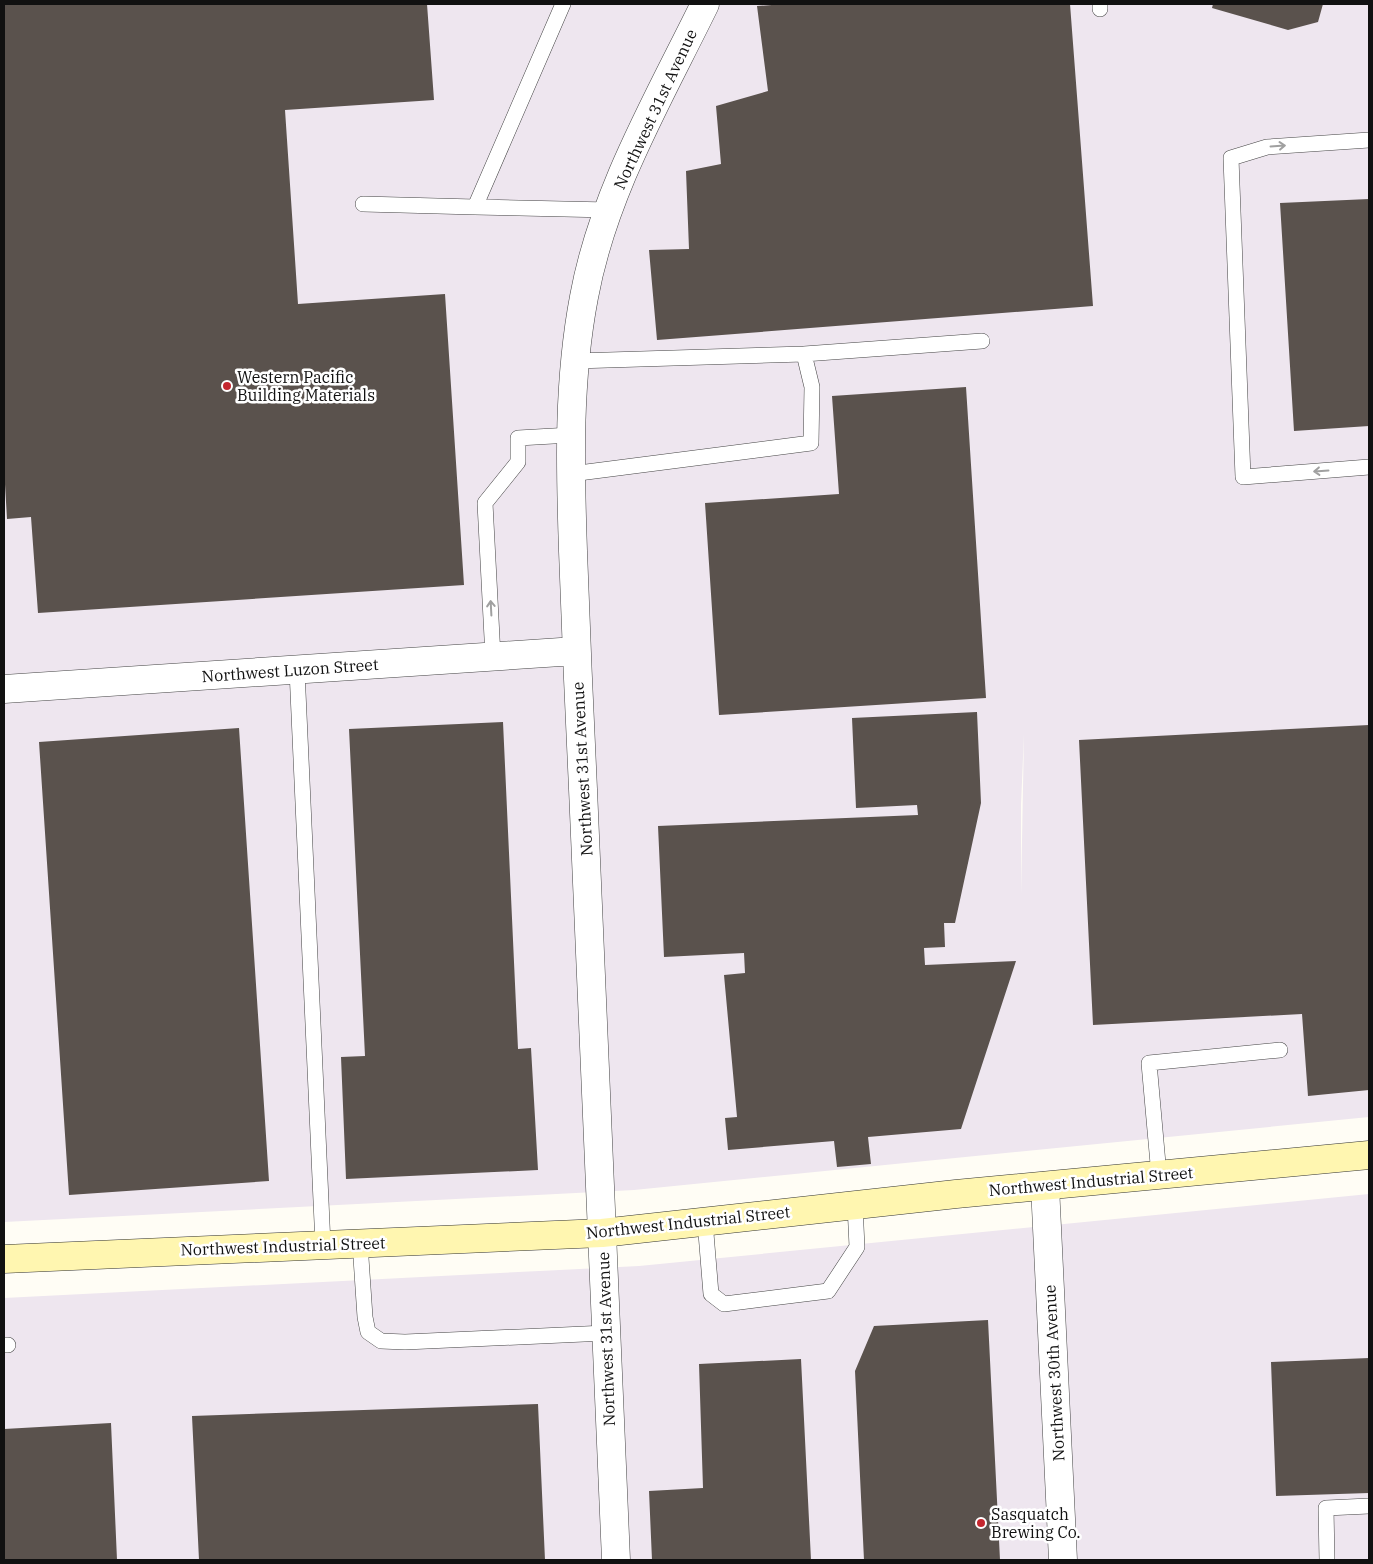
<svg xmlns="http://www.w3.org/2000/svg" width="1373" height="1564" font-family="'IBM Plex Serif',serif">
<rect width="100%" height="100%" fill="#fffdf5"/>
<path fill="#eee6ef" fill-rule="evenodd" d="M4 4H1369V1117L634 1190 4 1222ZM1024 734 1021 895V896V805Z
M1369 1194V1560H4V1298L639 1266Z"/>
<path fill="#5a524d" d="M4 4H427L434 100 285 110 298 304 445 294 464 585 38 613 31 517 7 519 4 467Z
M785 4H1070L1093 306 657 340 649 250 689 249 686 171 721 164 716 106 768 91 757 6Z
M1213 4H1323L1318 22 1288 30 1212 8Z
M1369 199V426L1294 431 1280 203Z
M966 387 986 698 719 715 705 503 839 494 832 396Z
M977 712 981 803 955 923H944L945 947 924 948 925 965 1016 961 961 1129 868 1137 871 1164 837 1167 834 1141 728 1150 725 1118 737 1117 724 975 745 973 744 953 664 957 658 826 918 815 917 805 856 808 852 718Z
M503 722 518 1049 531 1048 538 1170 346 1179 341 1057 365 1056 349 729Z
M1369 725V1090L1308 1096 1302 1014 1093 1025 1079 740Z
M239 728 269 1181 69 1195 39 742Z
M988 1320 1000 1560H864L855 1371 874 1326Z
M1369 1358V1493L1276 1496 1271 1362Z
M801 1359 811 1560H652L649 1491 703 1488 699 1364Z
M538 1404 545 1560H199L192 1416Z
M111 1423 117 1560H4V1429Z"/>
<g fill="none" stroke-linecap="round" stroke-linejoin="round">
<defs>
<path id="lane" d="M1100 4V9
M1369 140 1267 147 1231 158 1243 477 1369 467
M363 204 475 207 563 4
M475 207 609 210
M804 354 982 341
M571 474 811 443 812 387 804 354 575 361
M493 657 485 503 518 462V438L571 435
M297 670 323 1245
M1159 1175 1149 1063 1280 1050
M705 1221 711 1294 724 1304 828 1291 857 1247 855 1205
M360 1243 365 1317 368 1332 381 1341 405 1342 606 1333
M4 1345H8
M1327 1560 1326 1508 1369 1506"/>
<path id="street" d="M4 689 576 651
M1045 1186 1063 1560
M616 1560C605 1303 594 1046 583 789 579 710 576 630 573 551 570 465 568 381 584 297 603 193 659 98 705 4"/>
<path id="secondary" d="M4 1259 602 1233 956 1194 1369 1155"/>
</defs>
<use href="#lane" stroke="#444" stroke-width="16"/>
<use href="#street" stroke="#444" stroke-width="29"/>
<use href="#secondary" stroke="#333" stroke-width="29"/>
<use href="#lane" stroke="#fff" stroke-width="15"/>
<use href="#street" stroke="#fff" stroke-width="28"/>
<use href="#secondary" stroke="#fff6b0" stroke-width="28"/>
</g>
<defs><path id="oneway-shaft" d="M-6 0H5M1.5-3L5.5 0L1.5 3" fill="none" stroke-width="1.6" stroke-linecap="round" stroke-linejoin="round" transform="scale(1.25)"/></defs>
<g stroke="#a0a0a0">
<use href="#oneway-shaft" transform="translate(1278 146) rotate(-4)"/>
<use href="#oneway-shaft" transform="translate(1321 471) rotate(176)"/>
<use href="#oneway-shaft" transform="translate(491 608) rotate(-93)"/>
</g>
<g fill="#c4262e" stroke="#fff" stroke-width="2">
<circle cx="227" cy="386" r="5"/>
<circle cx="981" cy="1523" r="5"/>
</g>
<g text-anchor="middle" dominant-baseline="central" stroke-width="5" stroke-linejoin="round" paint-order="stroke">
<g font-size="16" fill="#111" stroke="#fff">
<text transform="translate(655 109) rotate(-65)">Northwest 31st Avenue</text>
<text transform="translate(290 670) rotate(-4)">Northwest Luzon Street</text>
<text transform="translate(582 769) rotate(-93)">Northwest 31st Avenue</text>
<text transform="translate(1091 1181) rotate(-5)">Northwest Industrial Street</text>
<text transform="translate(688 1222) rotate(-6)">Northwest Industrial Street</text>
<text transform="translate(283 1246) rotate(-2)">Northwest Industrial Street</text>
<text transform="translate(606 1339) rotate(-92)">Northwest 31st Avenue</text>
<text transform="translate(1054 1373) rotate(-93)">Northwest 30th Avenue</text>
</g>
<g font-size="16" fill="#111" stroke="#fff" text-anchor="start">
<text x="237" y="377">Western Pacific<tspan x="237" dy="18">Building Materials</tspan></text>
<text x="991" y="1514">Sasquatch<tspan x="991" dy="18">Brewing Co.</tspan></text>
</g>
</g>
<rect width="1373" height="1564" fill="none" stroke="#111111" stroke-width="10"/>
</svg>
